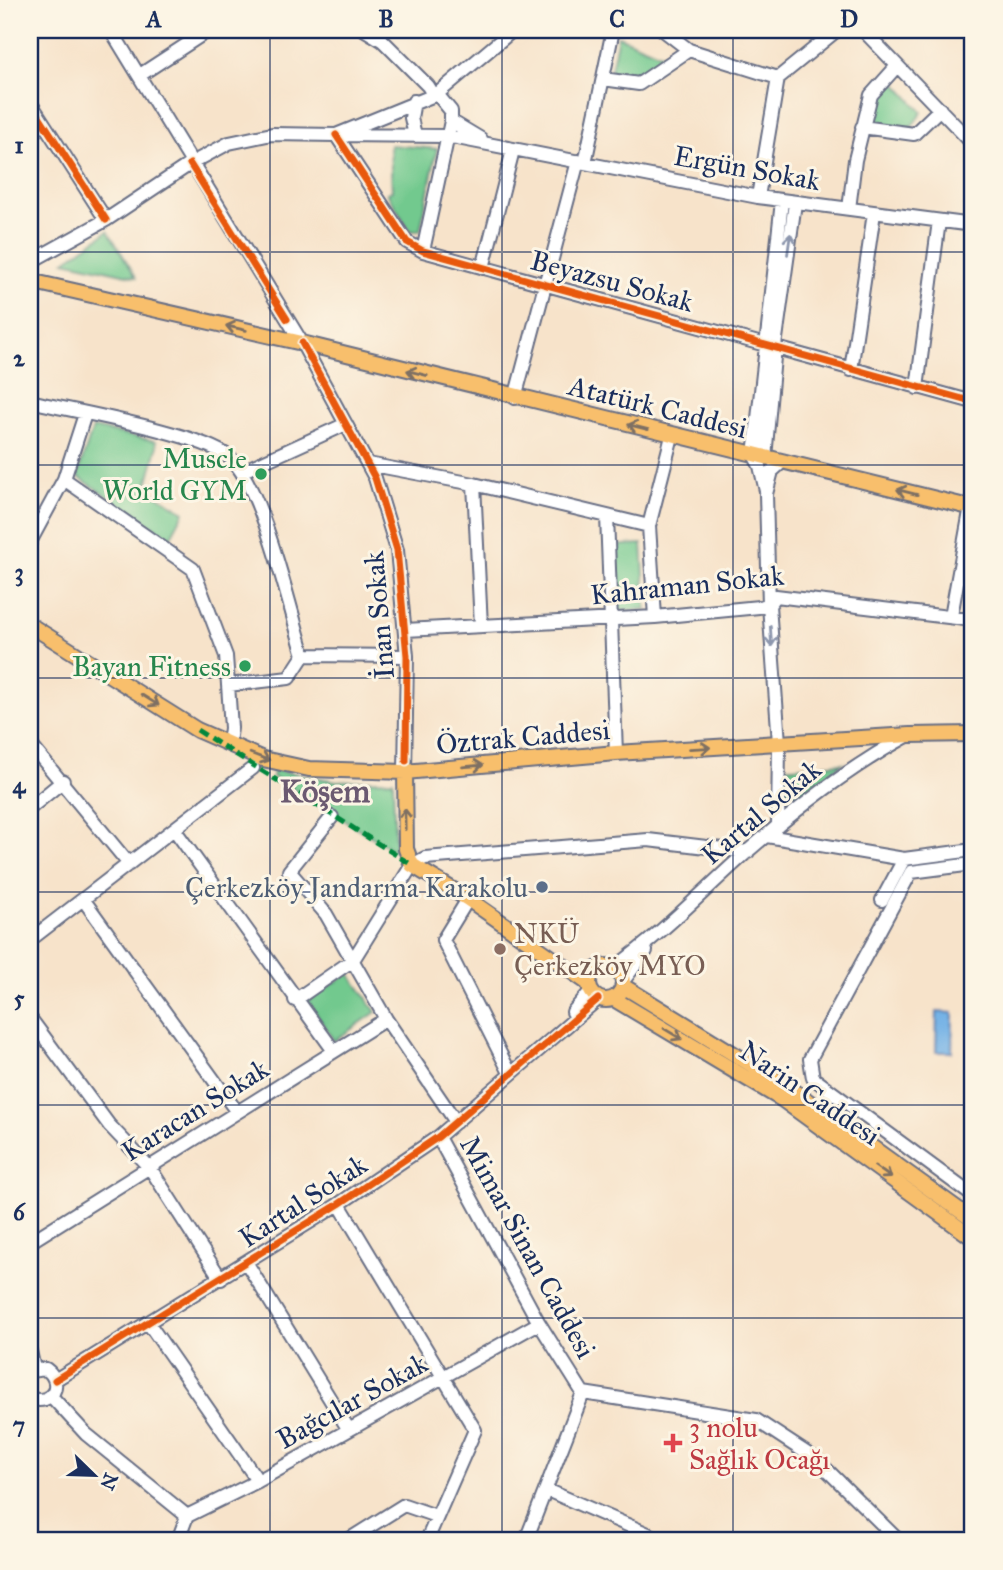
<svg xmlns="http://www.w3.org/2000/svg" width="1003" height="1570" font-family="'IM FELL Great Primer',serif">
<rect width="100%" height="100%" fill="#fcf5e5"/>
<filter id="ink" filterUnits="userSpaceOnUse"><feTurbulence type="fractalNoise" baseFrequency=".0143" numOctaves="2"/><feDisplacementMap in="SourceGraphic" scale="14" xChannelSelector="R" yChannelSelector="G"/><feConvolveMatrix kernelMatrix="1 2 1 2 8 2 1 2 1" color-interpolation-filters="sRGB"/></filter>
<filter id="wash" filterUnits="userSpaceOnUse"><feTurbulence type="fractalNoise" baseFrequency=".00686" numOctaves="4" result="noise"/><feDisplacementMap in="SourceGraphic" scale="28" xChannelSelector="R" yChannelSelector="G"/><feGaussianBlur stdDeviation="1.57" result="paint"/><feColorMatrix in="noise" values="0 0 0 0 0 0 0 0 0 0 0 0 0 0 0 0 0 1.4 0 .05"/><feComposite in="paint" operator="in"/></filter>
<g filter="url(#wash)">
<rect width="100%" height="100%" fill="#f7e3ca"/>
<path fill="#72c98e" stroke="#467c76" stroke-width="2" d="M618 36 670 58 640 79 610 73Z
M893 80 922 112 910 129 868 122 874 103Z
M390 145 437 149 420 231H410L387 193 392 191Z
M108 231 136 277 65 261Z
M93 428 156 441 157 448 146 488 184 512 170 538 77 476Z
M642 544 646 609 613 611 610 546Z
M843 763 790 803 780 805 781 768Z
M274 770 336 781 393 780 395 851 272 776Z
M349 973 376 1012 334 1041 308 1001Z"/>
<path fill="#74b2e6" stroke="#4870a2" stroke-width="2" d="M937 1012 953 1013 952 1052H936Z"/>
</g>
<g filter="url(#ink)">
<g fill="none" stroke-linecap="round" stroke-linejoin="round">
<defs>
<path id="minor" d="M111 30 302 343 375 478 397 550 407 656 405 772
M365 30 383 41 428 86 433 94
M663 30 689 50 778 78
M863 30 973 144
M140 75 209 30
M603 79 639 84 689 50
M414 101 411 118 415 135
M30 102 106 220
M451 121 481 139
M862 127 914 134 940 109
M336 135 407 242 423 251 973 402
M336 135 447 136 758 197 973 225
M585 163 613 30
M758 197 778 78 837 30
M849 209 855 160 871 95 897 66
M423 251 451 121V111L437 94
M30 262 106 220 190 164 229 143 272 134 336 135 437 94 513 30
M483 268 513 150
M851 370 874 213
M917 388 939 221
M515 398 578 161
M30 401C72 411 200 433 229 457 262 484 290 610 304 655
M765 458 775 346 795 203
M368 464 474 484 649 526
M243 471 346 424
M64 479 193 569 226 656 231 728 229 743
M474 484 481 626
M766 491 760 466 754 455 782 201
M607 516 616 753
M30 542 64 479 85 414
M951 616 973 495
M655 617 649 526 672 436
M405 630 655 617 759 607 769 605 776 596 973 620
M228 685 289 678 304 655 407 656
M30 744 129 864
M30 808 63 781
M332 817 289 871 326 914 386 1019 456 1122
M778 826 779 743 769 605 766 494 772 471 782 462
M174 829 334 1051
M767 836 904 859 973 850
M973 864 911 872 810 1059 813 1078 973 1196
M83 899 237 1112
M468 899 443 940 510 1073
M882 900 904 859
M30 940 253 768
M614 968C663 933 703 891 748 851 799 807 850 767 909 735
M623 981 646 951
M295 1000 353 960 412 865 425 858 648 840 748 852
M573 1012 590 992
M30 1018 109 1125 150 1168 221 1279
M438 1137 539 1323 583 1393 756 1420 817 1460 898 1540
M339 1204 475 1430 427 1540
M30 1242 386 1019
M246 1262 349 1430
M149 1324 258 1481
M30 1351 34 1369
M30 1371 46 1369C65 1383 52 1407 30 1398
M55 1380 339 1204 438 1137 598 999
M51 1396 86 1434 187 1516
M547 1490 662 1540
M187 1516 258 1481 539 1323
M178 1540 187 1516
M348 1540 404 1505 436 1516
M526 1540 583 1393"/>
<path id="major" d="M30 281 302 343 973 508
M30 625 197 730 263 759 309 769 405 772 616 753 910 735 973 734
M405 772 406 849 412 865 468 899 588 983
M589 983a17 17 0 1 1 34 0a17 17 0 1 1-34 0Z
M623 986 791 1089 973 1220
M614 999 783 1100 973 1238"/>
</defs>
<use href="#minor" stroke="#686e84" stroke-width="16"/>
<use href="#major" stroke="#686e84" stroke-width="18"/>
<use href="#minor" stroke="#fff" stroke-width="12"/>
<use href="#major" stroke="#f8bf6c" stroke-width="14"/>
<path stroke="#00873e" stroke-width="5" stroke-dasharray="10 5" stroke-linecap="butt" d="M197 730 412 865"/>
<defs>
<path id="cycleway" d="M30 102 106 220
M336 135 407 242 423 251 973 402
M190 164 287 319
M302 343 375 478 397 550 407 656 406 761
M55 1380 339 1204 438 1137 598 999"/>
</defs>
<use href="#cycleway" stroke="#fcf5e5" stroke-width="11"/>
<use href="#cycleway" stroke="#e8590c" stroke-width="7"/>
</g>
<defs><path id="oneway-shaft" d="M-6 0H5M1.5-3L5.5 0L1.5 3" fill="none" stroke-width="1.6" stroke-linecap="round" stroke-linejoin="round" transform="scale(1.75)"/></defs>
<g stroke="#8d97ae">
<use href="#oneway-shaft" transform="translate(789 244) rotate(-82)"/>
<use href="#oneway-shaft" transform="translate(771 636) rotate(86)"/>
</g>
<g stroke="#7e7064">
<use href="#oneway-shaft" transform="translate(236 328) rotate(-167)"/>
<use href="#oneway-shaft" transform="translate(417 373) rotate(-166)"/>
<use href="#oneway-shaft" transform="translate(638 427) rotate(-166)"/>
<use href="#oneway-shaft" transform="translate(907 492) rotate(-166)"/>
<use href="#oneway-shaft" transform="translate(150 700) rotate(32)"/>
<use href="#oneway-shaft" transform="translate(700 748) rotate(-3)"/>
<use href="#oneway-shaft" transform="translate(260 757) rotate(21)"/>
<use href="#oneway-shaft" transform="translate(473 766) rotate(-5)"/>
<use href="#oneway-shaft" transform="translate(405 819) rotate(-91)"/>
<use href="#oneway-shaft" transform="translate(673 1034) rotate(31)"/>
<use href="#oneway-shaft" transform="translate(883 1172) rotate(35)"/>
</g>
</g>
<path fill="none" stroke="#1b2f5e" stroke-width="2" stroke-opacity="0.55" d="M270 30V1540M502 30V1540M733 30V1540M30 252H973M30 465H973M30 678H973M30 892H973M30 1105H973M30 1318H973"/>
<g fill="#2e9e5b" stroke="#fcf5e5" stroke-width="2.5">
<circle cx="261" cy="474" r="7"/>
<circle cx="245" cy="666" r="7"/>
</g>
<circle fill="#5c6f8a" stroke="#fcf5e5" stroke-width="2.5" cx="542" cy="887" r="7"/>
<circle fill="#8d6e63" stroke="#fcf5e5" stroke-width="2.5" cx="500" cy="949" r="7"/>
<path fill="#e0444e" stroke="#fcf5e5" stroke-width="2.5" d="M669.5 1432.5h7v7h7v7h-7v7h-7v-7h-7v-7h7z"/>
<g text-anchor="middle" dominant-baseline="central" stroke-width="6" stroke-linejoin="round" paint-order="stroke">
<g font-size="28" fill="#1b2f5e" stroke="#fcf5e5">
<text transform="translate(747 168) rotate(10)">Ergün Sokak</text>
<text transform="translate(612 281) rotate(15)">Beyazsu Sokak</text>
<text transform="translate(658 407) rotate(14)">Atatürk Caddesi</text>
<text transform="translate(687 585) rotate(-6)">Kahraman Sokak</text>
<text transform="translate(379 615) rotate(-95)">İnan Sokak</text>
<text transform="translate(523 737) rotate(-5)">Öztrak Caddesi</text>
<text transform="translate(761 812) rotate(-40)">Kartal Sokak</text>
<text transform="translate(810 1093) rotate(34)">Narin Caddesi</text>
<text transform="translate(195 1110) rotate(-32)">Karacan Sokak</text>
<text transform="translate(303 1201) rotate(-33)">Kartal Sokak</text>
<text transform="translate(528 1247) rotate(61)">Mimar Sinan Caddesi</text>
<text transform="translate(352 1401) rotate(-29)">Bağcılar Sokak</text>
</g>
<g font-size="28" fill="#27864d" stroke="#fcf5e5" text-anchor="end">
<text x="247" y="458">Muscle<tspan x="247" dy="32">World GYM</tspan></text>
<text x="231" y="666">Bayan Fitness</text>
</g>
<g font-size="28" fill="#4e5e75" stroke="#fcf5e5" text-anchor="end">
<text x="528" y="887">Çerkezköy Jandarma Karakolu</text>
</g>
<g font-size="28" fill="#785e54" stroke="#fcf5e5" text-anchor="start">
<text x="514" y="933">NKÜ<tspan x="514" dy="32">Çerkezköy MYO</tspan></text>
</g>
<g font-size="28" fill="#be3a42" stroke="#fcf5e5" text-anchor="start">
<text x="689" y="1427">3 nolu<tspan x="689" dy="32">Sağlık Ocağı</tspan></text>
</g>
<g font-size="32" font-weight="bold" fill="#6b5a71" stroke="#fcf5e5">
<text x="325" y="791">Köşem</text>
</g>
</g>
<rect width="1003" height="1570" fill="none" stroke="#fcf5e5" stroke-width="77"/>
<g transform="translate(94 1475) rotate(113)" stroke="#fcf5e5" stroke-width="5" paint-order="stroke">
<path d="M0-5L12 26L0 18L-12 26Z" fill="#1b2f5e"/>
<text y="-10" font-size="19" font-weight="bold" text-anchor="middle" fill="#1b2f5e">N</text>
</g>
<rect x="38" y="38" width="926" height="1494" fill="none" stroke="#1b2f5e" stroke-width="2.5"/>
<g font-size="23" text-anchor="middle" font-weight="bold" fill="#1b2f5e">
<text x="154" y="27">A</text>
<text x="386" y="27">B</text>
<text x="617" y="27">C</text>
<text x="849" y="27">D</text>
<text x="19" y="153">1</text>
<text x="19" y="366">2</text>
<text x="19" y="580">3</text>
<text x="19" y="793">4</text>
<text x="19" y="1006">5</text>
<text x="19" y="1220">6</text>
<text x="19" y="1433">7</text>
</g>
</svg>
